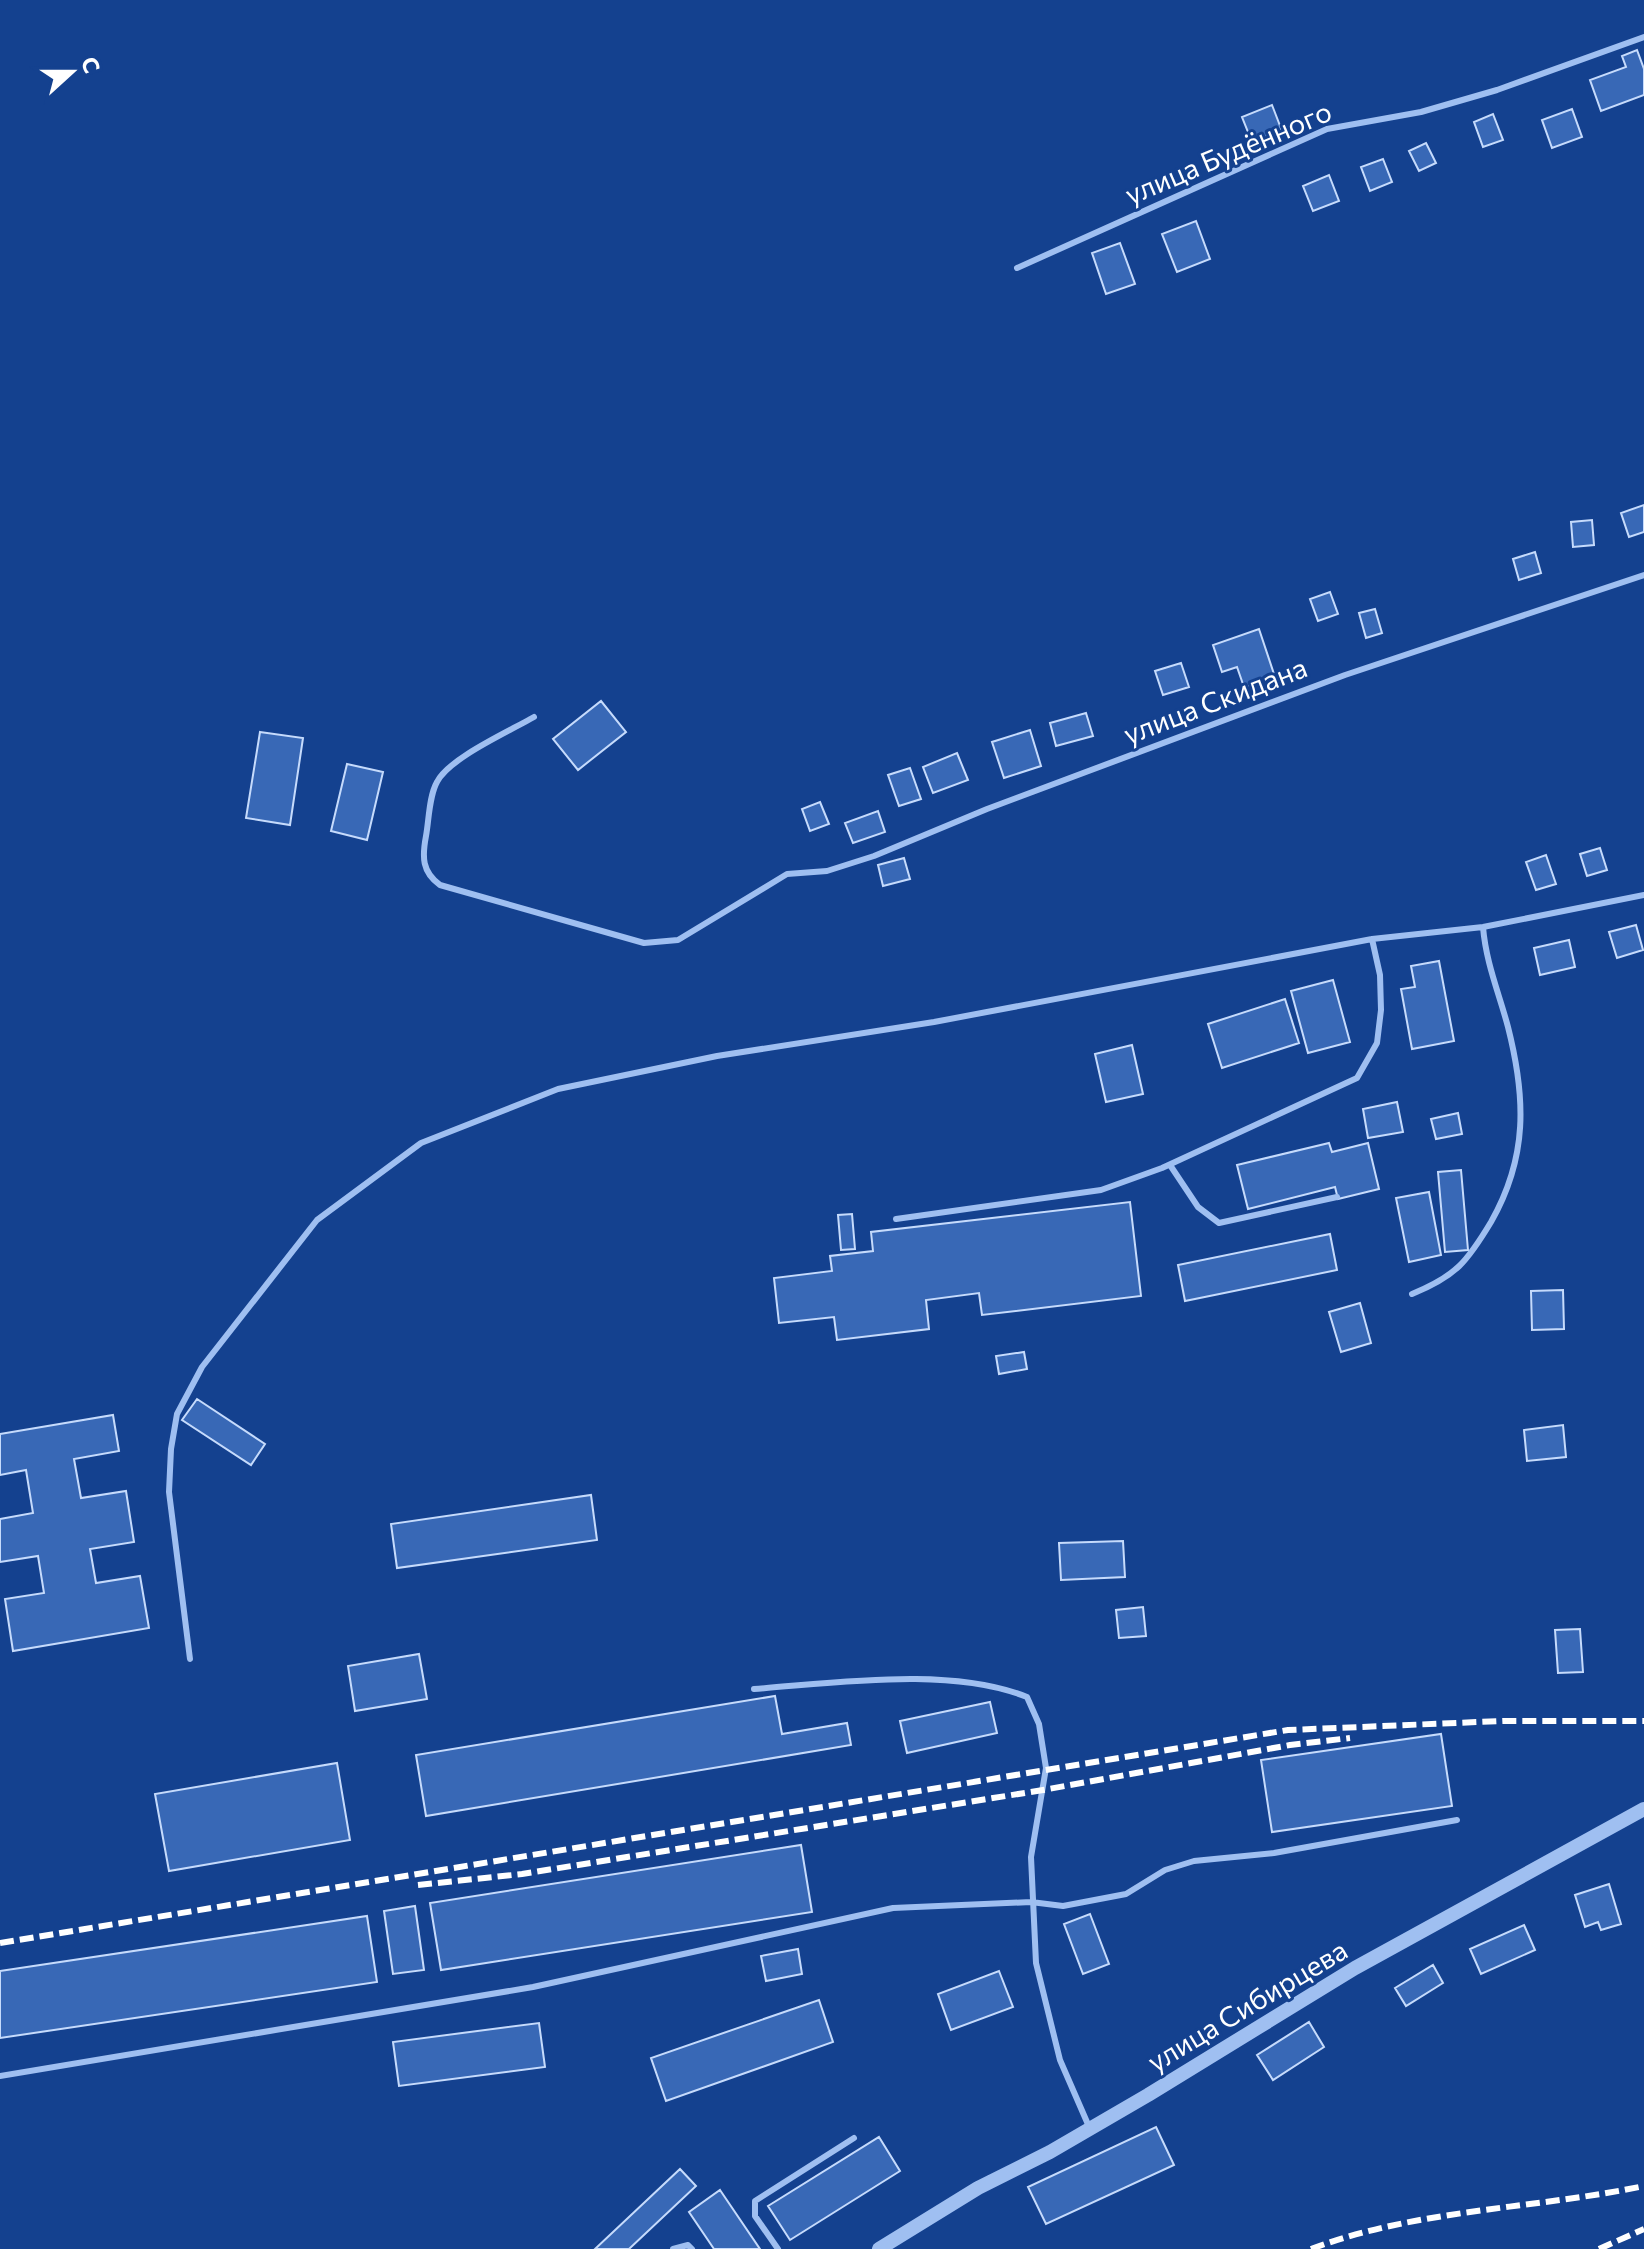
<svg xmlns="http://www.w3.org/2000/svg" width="1644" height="2249" font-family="Commissioner,sans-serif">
<rect width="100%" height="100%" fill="#14418f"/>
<path fill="#3868b6" stroke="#c6dbfc" stroke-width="2" d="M1637 50 1644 69V95L1601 111 1590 80 1626 67 1622 56Z
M1272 105 1282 131 1252 142 1242 117Z
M1572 109 1582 137 1552 148 1542 120Z
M1493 114 1503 140 1483 147 1474 122Z
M1426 143 1436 163 1419 171 1409 151Z
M1383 159 1392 182 1370 191 1361 167Z
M1329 175 1339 201 1313 211 1303 186Z
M1196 221 1210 259 1177 272 1162 234Z
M1120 243 1135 284 1106 294 1092 253Z
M1644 505V532L1629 537 1621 513Z
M1592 520 1594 545 1573 547 1571 522Z
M1535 552 1541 573 1519 580 1513 559Z
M1330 592 1338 614 1318 621 1310 599Z
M1375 609 1382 633 1366 638 1359 613Z
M1259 629 1275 677 1244 687 1237 667 1222 672 1213 645Z
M1181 663 1189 687 1163 695 1155 671Z
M601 701 626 732 578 770 553 739Z
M1086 713 1093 736 1056 746 1050 723Z
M1030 730 1041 766 1004 778 992 742Z
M260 732 303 738 290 825 246 818Z
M957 753 968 780 933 793 923 767Z
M347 764 383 772 367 840 331 831Z
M910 768 921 799 899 806 888 775Z
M820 802 829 824 810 831 802 809Z
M878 811 885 832 853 843 845 823Z
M1600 848 1607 870 1587 876 1580 854Z
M1546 855 1556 884 1536 890 1526 862Z
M904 858 910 879 883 886 878 865Z
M1636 925 1643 950 1617 958 1609 932Z
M1569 940 1575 967 1540 975 1534 948Z
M1439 961 1454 1041 1412 1049 1401 989 1415 987 1411 966Z
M1333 980 1350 1042 1308 1053 1291 991Z
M1285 999 1299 1043 1222 1068 1208 1024Z
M1132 1045 1143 1094 1106 1102 1095 1054Z
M1397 1102 1403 1132 1368 1138 1363 1109Z
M1458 1113 1462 1134 1436 1139 1431 1119Z
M1329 1143 1332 1152 1368 1143 1379 1189 1338 1199 1335 1187 1248 1209 1237 1165Z
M1461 1170 1468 1250 1445 1252 1438 1172Z
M1429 1192 1441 1255 1409 1262 1396 1198Z
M1130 1202 1141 1296 982 1315 979 1293 926 1300 929 1329 837 1340 834 1317 779 1323 774 1278 832 1271 830 1256 873 1251 871 1232Z
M852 1214 855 1249 841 1250 838 1215Z
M1330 1234 1337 1270 1185 1301 1178 1265Z
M1563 1290 1564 1329 1532 1330 1531 1291Z
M1360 1303 1371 1343 1341 1352 1329 1312Z
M1024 1352 1027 1369 999 1374 996 1356Z
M197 1399 265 1444 251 1465 182 1420Z
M113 1415 119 1451 74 1459 81 1498 126 1491 134 1542 90 1549 96 1583 140 1576 149 1628 13 1651 5 1599 44 1593 38 1556 0 1562V1519L33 1513 26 1470 0 1475V1434Z
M1563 1425 1566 1457 1527 1461 1524 1430Z
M591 1495 597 1540 397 1568 391 1524Z
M1123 1541 1125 1577 1061 1580 1059 1543Z
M1143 1607 1146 1636 1119 1638 1116 1610Z
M1580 1629 1583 1672 1558 1673 1555 1630Z
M419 1654 427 1699 355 1711 348 1666Z
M775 1696 782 1734 847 1723 851 1745 426 1816 416 1755Z
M990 1702 997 1733 907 1753 900 1721Z
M1441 1734 1452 1806 1272 1832 1261 1760Z
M337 1763 350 1840 169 1871 155 1794Z
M801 1845 812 1912 441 1970 430 1903Z
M1609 1884 1621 1924 1601 1930 1598 1922 1585 1927 1575 1895Z
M415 1906 424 1970 393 1974 384 1911Z
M1090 1914 1109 1964 1083 1974 1064 1924Z
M367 1916 377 1982 0 2038V1971Z
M1524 1925 1535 1950 1481 1974 1470 1949Z
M798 1949 802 1974 766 1981 761 1956Z
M1433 1965 1443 1983 1406 2006 1395 1988Z
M999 1971 1013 2007 951 2030 938 1994Z
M819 2000 833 2042 666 2101 651 2058Z
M1309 2022 1324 2047 1273 2080 1257 2055Z
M539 2023 545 2067 399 2086 393 2042Z
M1156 2127 1174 2165 1046 2224 1028 2187Z
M879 2137 900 2171 790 2240 768 2206Z
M680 2169 696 2186 629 2249H595Z
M720 2190 760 2249H714L689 2212Z"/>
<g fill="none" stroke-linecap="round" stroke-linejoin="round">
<path stroke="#9fbff1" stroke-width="6" d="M1017 268 1327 129 1421 112 1497 90 1644 37
M534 717C510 731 449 758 437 782 429 796 429 820 426 836 422 857 422 872 440 885L644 943 678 940 787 874 827 871 874 856 987 809 1345 675 1644 575
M1170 1165 1198 1207 1219 1223 1337 1197
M896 1219 1101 1190 1162 1168 1357 1078 1377 1043 1381 1010 1380 975 1372 939
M1412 1294C1456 1276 1467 1262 1491 1222 1528 1157 1526 1098 1508 1027 1499 993 1486 963 1483 927
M190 1659 169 1492 171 1449 177 1414 202 1367 317 1220 421 1143 558 1089 717 1056 934 1022 1372 939 1483 927 1644 895
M754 1689C837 1683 950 1666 1027 1697L1039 1724 1046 1768 1031 1857 1036 1963 1060 2060 1090 2129
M0 2076 533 1987 893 1908 1031 1902 1063 1906 1126 1894 1165 1870 1194 1861 1274 1853 1457 1820
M673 2249 688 2245 692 2249
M778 2249 755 2216V2201L854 2138"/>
<path stroke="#9fbff1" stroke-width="14" d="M879 2249 978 2188 1050 2152 1148 2095 1355 1968 1644 1809"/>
<path stroke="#fff" stroke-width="6" stroke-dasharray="14 6" stroke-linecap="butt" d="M418 1885 522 1874 1043 1790 1290 1745 1350 1738
M0 1943 1288 1730 1503 1721H1644
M1311 2249C1417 2209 1534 2209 1644 2186
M1599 2249 1644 2229"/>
</g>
<g text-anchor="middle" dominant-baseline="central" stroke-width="6" stroke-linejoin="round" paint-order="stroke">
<g font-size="28" fill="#fff" stroke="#14418f">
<text transform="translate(1228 152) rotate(-23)">улица Будённого</text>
<text transform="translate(1215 700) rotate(-21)">улица Скидана</text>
<text transform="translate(1247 2005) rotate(-31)">улица Сибирцева</text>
</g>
</g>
<g transform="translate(72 72) rotate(69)" stroke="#14418f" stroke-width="6" paint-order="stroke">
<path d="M0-6L14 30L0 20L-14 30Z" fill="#ffffff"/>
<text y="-12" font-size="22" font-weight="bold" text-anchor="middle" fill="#ffffff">С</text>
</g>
</svg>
